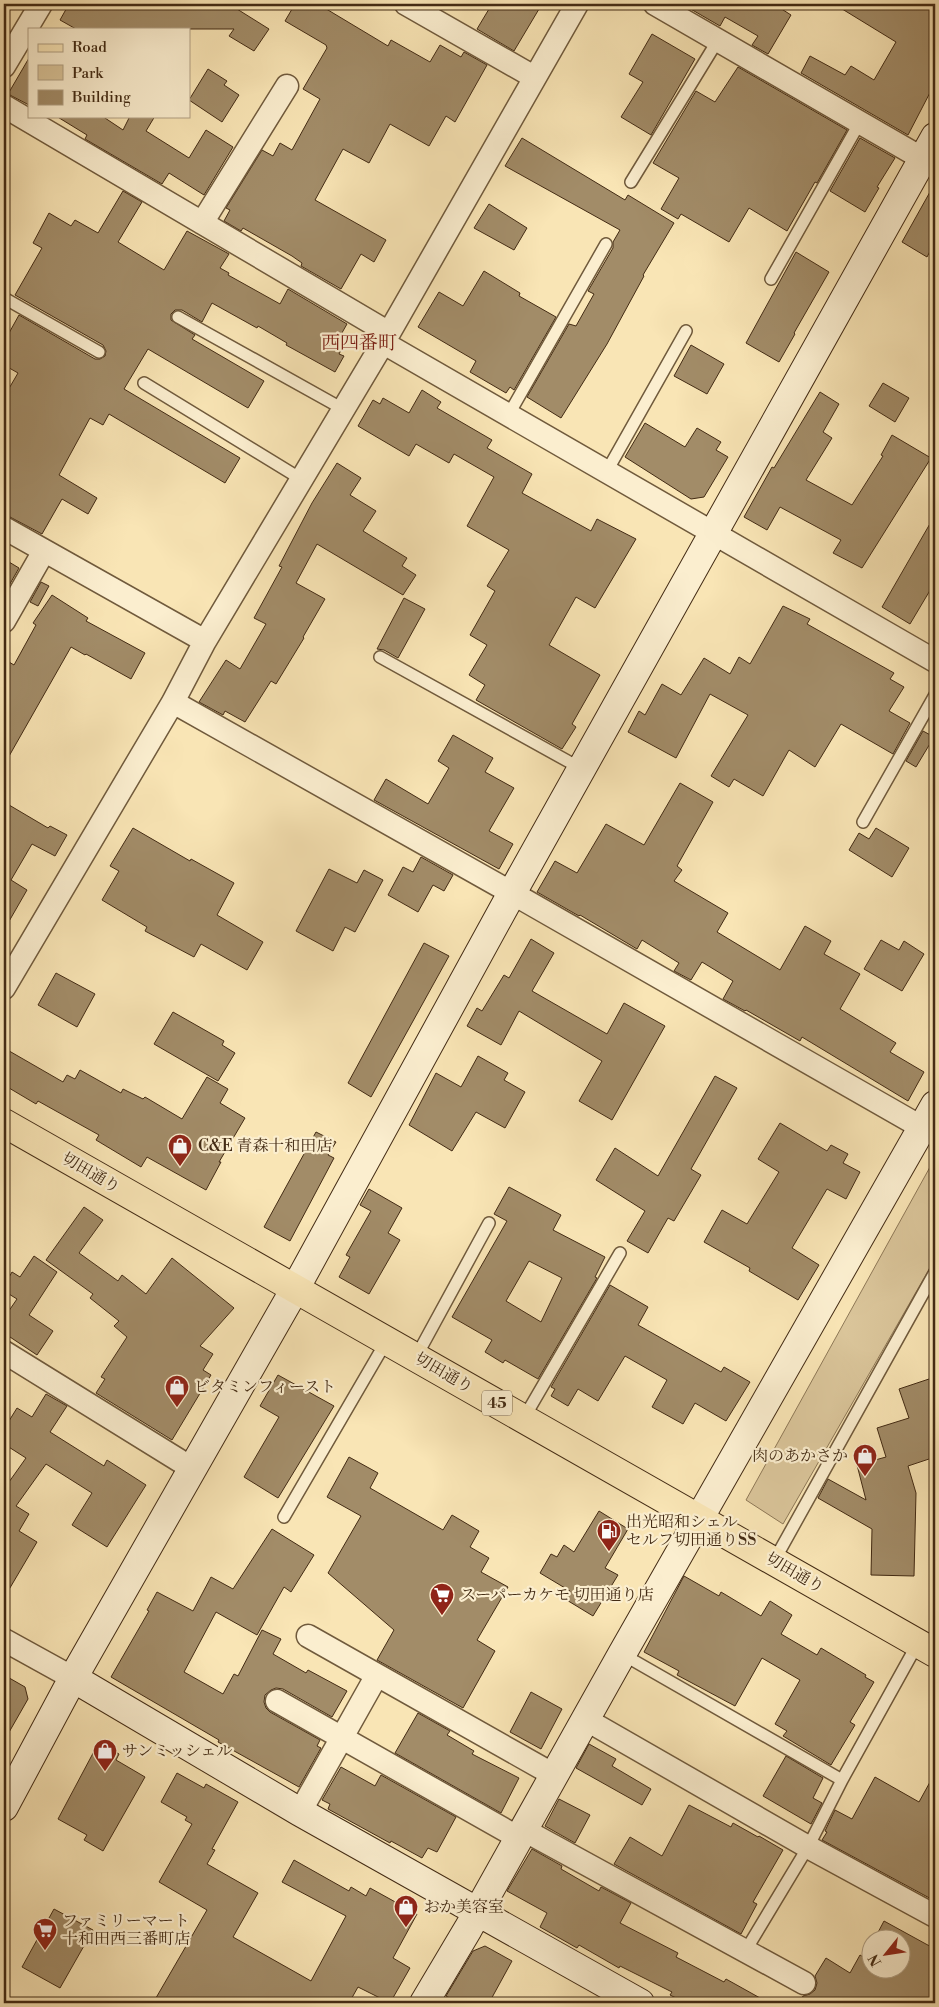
<svg xmlns="http://www.w3.org/2000/svg" width="939" height="2007" font-family="'Libre Bodoni','Noto Serif JP',serif">
<rect width="100%" height="100%" fill="#f9e5b5"/>
<filter id="stains"><feTurbulence type="fractalNoise" baseFrequency=".004" numOctaves="4"/><feColorMatrix values="0 0 0 0 .2 0 0 0 0 .09 0 0 0 0 .02 0 0 0 .5 -.17"/></filter>
<radialGradient id="worn" r=".72"><stop offset=".6" stop-color="#630" stop-opacity="0"/><stop offset="1" stop-color="#630" stop-opacity=".3"/></radialGradient>
<path fill="#dac59a" stroke="#8e7857" d="M935 1158V1193L932 1200 935 1202V1259L783 1524 746 1500Z"/>
<path fill="#a28c68" stroke="#432b14" fill-rule="evenodd" d="M69 4H229L269 29 254 51 229 36 234 29H76L60 20Z
M295 4H318L388 46 391 40 430 62 440 45 461 57 464 52 487 65 455 122 446 116 429 146 390 124 369 163 343 149 315 200 386 240 374 262 361 254 341 289 301 266 302 263 292 256 243 228 241 231 224 221 230 210 226 208 262 150 273 156 280 143 292 150 320 99 303 89 327 48 326 45 285 21Z
M492 4H542L514 51 477 29Z
M682 4H783L780 8 791 15 768 54 752 45 758 36 725 17 720 26Z
M834 4H935V83L908 135 801 73 810 56 845 75 851 66 874 80 896 42Z
M652 34 695 59 651 135 621 117 643 82 629 74Z
M29 58V105L8 94Z
M738 67 847 130 817 183 815 182 787 231 749 208 729 242 681 214 678 219 661 209 679 178 653 163 696 91 715 102Z
M208 69 227 81 224 85 239 95 222 122 189 100Z
M56 116H102L123 130 130 116H155L146 131 189 158 206 130 233 147 204 195 169 173 162 184 85 139 87 135Z
M522 138 625 200 628 195 674 223 643 275 644 276 607 344 561 418 527 397 569 324 576 326 594 294 588 291 613 248V242L620 230 505 166Z
M860 138 895 158 877 187 879 188 865 212 830 191Z
M935 183V242L927 257 902 242Z
M123 191 142 202 118 242 164 270 187 231 229 254 220 268 229 273 228 275 280 304 288 289 347 324 339 338 346 341 339 354 344 356 335 372 286 345 287 343 258 326 257 328 212 303 202 322 182 310H175L171 314V320L195 335 192 339 264 381 248 408 148 349 124 389 240 458 225 483 109 414 103 425 90 418 59 475 97 498 88 514 62 499 42 534 10 517 4 515V397L18 373 4 365V342L19 315 95 359H100L105 356 106 351 103 345 15 295 42 248 33 243 49 213 71 226 75 220 98 233Z
M489 204 527 228 514 250 474 228Z
M796 252 829 272 794 333 795 334 779 362 746 343Z
M484 271 520 293 519 296 556 317 514 390 510 387 506 393 470 372 476 361 418 327 439 292 463 306Z
M691 345 724 364 707 394 674 376Z
M883 383 909 398 895 422 869 406Z
M422 390 441 402 437 408 492 440 487 448 532 474 522 493 591 531 597 519 636 539 595 608 576 597 549 645 600 675 572 724 576 727 562 749 476 700 485 685 469 675 487 645 470 635 495 591 487 586 509 550 467 526 494 477 454 454 449 463 416 444 409 456 358 426 373 400 380 404 383 398 409 413Z
M820 392 839 404 823 432 832 438 806 480 852 505 883 456 881 455 892 435 931 458 862 568 833 553 841 540 780 507 767 530 744 517 772 467 774 468Z
M645 423 685 447 697 428 721 442 716 450 728 457 704 497 691 499 625 457Z
M337 463 361 478 350 495 376 511 363 531 407 558 402 566 416 575 403 595 317 544 296 583 325 599 303 637 304 638 276 684 271 681 245 722 225 711 223 715 199 702 226 660 240 669 266 624 254 618 282 567 279 566 312 503Z
M935 515V582L910 624 882 607Z
M4 559 19 568 7 589 4 587Z
M41 582 49 586 38 606 30 602Z
M52 595 88 618 86 621 145 653 131 679 86 654 85 655 71 647 4 765V659L14 665 36 625 33 623Z
M404 598 425 609 398 658 384 650 377 649Z
M783 606 810 619 807 624 894 673 890 679 904 687 889 711 910 723 893 754 841 724 815 767 789 750 763 796 734 779 729 787 711 776 748 715 710 694 676 758 628 732 639 711 645 715 662 684 681 695 704 658 730 674 739 657 750 664Z
M923 731 934 737 916 767 906 761Z
M453 735 493 758 485 772 514 788 489 831 513 844 499 869 374 800 386 779 428 804 449 768 438 761Z
M680 783 713 802 677 866 682 870 674 881 728 913 717 932 780 970 805 926 831 941 824 954 860 974 840 1009 896 1043 890 1052 924 1072 908 1101 802 1037 800 1041 746 1010 745 1011 723 999 733 981 702 962 691 980 674 971 679 963 642 940 637 949 580 915 579 916 537 892 555 861 577 873 606 824 644 845Z
M4 802 48 828 50 826 67 835 55 856 32 844 11 880 27 890 4 930Z
M133 828 190 861 191 859 234 883 217 915 263 942 247 970 201 944 194 957 145 931 147 927 102 900 119 871 110 866Z
M876 828 909 848 892 877 849 850 859 833 869 839Z
M421 857 453 875 444 891 433 885 418 912 388 895 403 867 413 872Z
M329 869 357 883 364 870 383 880 355 932 345 927 333 951 296 931Z
M531 939 554 953 532 991 607 1034 624 1003 665 1026 612 1120 579 1101 602 1061 519 1011 501 1045 467 1026 477 1008 482 1011 504 975 509 978Z
M881 940 899 950 904 941 924 954 902 991 864 969Z
M424 943 449 956 371 1097 348 1083Z
M56 973 95 994 77 1027 38 1005Z
M173 1012 224 1041 222 1045 235 1053 218 1081 154 1044Z
M4 1048 63 1082 67 1075 75 1079 80 1070 121 1093 123 1089 143 1099 145 1097 182 1119 207 1077 228 1089 220 1103 245 1118 219 1162H221L206 1190 147 1157 141 1167 96 1140 99 1135 38 1101 36 1104 4 1085Z
M478 1056 508 1073 504 1080 525 1092 505 1128 476 1112 452 1151 409 1125 436 1073 461 1087Z
M715 1076 737 1088 691 1169 701 1175 674 1221 668 1218 648 1253 627 1241 645 1211 596 1180 615 1148 658 1176Z
M780 1123 827 1151 831 1145 848 1154 843 1163 860 1172 846 1199 827 1189 792 1248 819 1265 798 1300 749 1271 750 1268 704 1242 722 1210 747 1224 779 1172 758 1159Z
M316 1132 336 1142 328 1155 334 1158 290 1241 264 1227Z
M509 1187 561 1215 553 1230 605 1257 595 1277 597 1278 538 1379 505 1360 503 1363 485 1352 492 1340 452 1317 507 1221 494 1214ZM529 1261 562 1278 541 1322 506 1301Z
M369 1189 402 1208 388 1233 400 1240 369 1294 339 1277 350 1257 346 1255 371 1211 360 1205Z
M84 1207 103 1220 79 1253 118 1281 122 1275 146 1294 172 1258 234 1308 200 1346 213 1354 203 1370 211 1375 172 1440 96 1393 105 1379 101 1377 127 1337 114 1326 119 1321 90 1298 93 1294 46 1260Z
M34 1256 57 1272 29 1315 53 1331 37 1355 4 1333V1318L17 1299 4 1291V1286L12 1272 20 1277Z
M610 1285 648 1307 638 1325 721 1372 724 1367 750 1382 726 1421 695 1403 683 1424 652 1407 667 1380 625 1356 598 1401 578 1389 568 1406 551 1396 555 1389 551 1387Z
M278 1375 334 1406 278 1498 244 1477 279 1417 260 1406Z
M935 1377V1424L930 1426 935 1444V1457L908 1466 916 1493 914 1576 871 1575 872 1529 818 1498 828 1479 866 1500 857 1465 886 1457 877 1428 909 1418 899 1389Z
M46 1394 67 1406 50 1432 104 1466 107 1460 146 1485 107 1547 72 1525 92 1493 46 1464 16 1506 29 1514 19 1531 37 1542 4 1598V1489L26 1458 4 1444V1429L17 1408 32 1417Z
M349 1457 378 1473 370 1488 443 1530 452 1515 479 1531 470 1547 489 1558 481 1572 508 1587 477 1640 495 1651 463 1708 377 1660 394 1630 328 1573 361 1516 327 1497Z
M599 1511 628 1529 605 1568 618 1575 593 1616 565 1599 570 1591 540 1573 551 1554 557 1557 564 1545 574 1552Z
M272 1529 314 1555 291 1592 284 1587 257 1635 216 1612 184 1672 223 1694 234 1674 238 1676 262 1630 281 1639 273 1654 306 1673 308 1670 347 1691 332 1717 283 1689 276 1688 271 1690 265 1695 264 1702 266 1708 270 1712 320 1740 317 1746 321 1748 299 1787 218 1742 219 1740 111 1677 149 1611 147 1610 157 1592 193 1611 211 1577 233 1589Z
M684 1576 719 1596 721 1592 761 1616 770 1601 792 1615 781 1634 817 1655 821 1648 866 1675 865 1677 874 1682 850 1722 855 1725 831 1765 783 1736 787 1731 775 1724 800 1680 762 1658 735 1706 677 1675 679 1671 644 1652Z
M4 1675 25 1687 28 1699 4 1741Z
M531 1692 562 1709 541 1749 510 1732Z
M418 1713 450 1731 447 1735 474 1751 472 1754 519 1778 501 1813 395 1753Z
M99 1742 119 1754 116 1760 145 1777 103 1851 84 1840 87 1835 58 1819Z
M589 1744 616 1759 612 1766 651 1789 642 1805 576 1768Z
M786 1756 823 1778 813 1798 822 1803 811 1824 763 1796Z
M341 1767 375 1786 381 1775 456 1817 437 1852 428 1848 422 1858 391 1841 390 1843 328 1809 330 1804 322 1800Z
M177 1773 204 1788 206 1784 238 1802 212 1849 215 1850 207 1864 258 1893 233 1937 311 1981 346 1916 282 1882 294 1860 349 1891 351 1887 366 1896 370 1888 417 1914 393 1958 410 1968 390 2003 358 1987 349 2003H153L207 1910 159 1882 192 1824 185 1820 187 1817 161 1802Z
M935 1773V1901L822 1840 827 1832 825 1831 835 1810 852 1819 875 1777 919 1802Z
M559 1799 590 1815 575 1843 545 1826Z
M689 1805 731 1827 733 1823 758 1837 759 1836 783 1850 753 1902 757 1904 741 1934 614 1864 630 1837 662 1856Z
M532 1849 562 1866 561 1869 599 1891 601 1887 631 1903 620 1923 678 1953 676 1957 724 1982 726 1979 769 2003H686L670 1995 672 1992 620 1966 619 1968 579 1945 577 1948 540 1927 547 1913 507 1891Z
M54 1909 93 1930 60 1988 22 1967Z
M884 1921 935 1949V2003H799L803 1996 810 1994 815 1990 817 1983 815 1976 826 1958 850 1973 860 1955 865 1958 872 1945V1970H902V1940H874Z
M485 1946 512 1961 489 2003H459L446 1996 473 1951Z"/>
<g fill="none" stroke-linecap="round" stroke-linejoin="round">
<defs>
<path id="lane" d="M631 182 718 40
M771 279 860 122
M4 298 99 352
M178 317 343 409
M144 383 301 479
M509 414 606 244
M607 471 686 331
M380 657 582 769
M863 822 935 695
M416 1357 489 1223
M524 1418 620 1253
M284 1517 387 1340
M774 1561 935 1272
M622 1654 842 1780 808 1847 746 1950
M842 1780 918 1643"/>
<path id="street" d="M406 4 534 77
M655 4 935 166
M4 66 41 4
M4 106 389 333
M202 223 287 86
M382 342 935 661
M4 528 205 641
M4 621 44 551
M173 702 512 893 935 1135
M4 988 173 702 205 641 389 333 577 4
M4 1352 193 1469
M308 1636 377 1675
M4 1640 73 1678
M277 1701 519 1838
M585 1719 808 1847 935 1916
M300 1812 377 1675 554 1775
M524 1830 804 1983"/>
<path id="secondary" d="M73 1678 300 1812 640 2003
M4 1807 73 1678 295 1289 512 893 935 137
M424 2003 468 1929 622 1654 935 1105"/>
<path id="primary" d="M4 1123 935 1653"/>
</defs>
<use href="#lane" stroke="#705a3c" stroke-width="14"/>
<use href="#street" stroke="#705a3c" stroke-width="25"/>
<use href="#secondary" stroke="#432b14" stroke-width="30"/>
<use href="#primary" stroke="#432b14" stroke-width="30"/>
<use href="#lane" stroke="#fbeecf" stroke-width="11"/>
<use href="#street" stroke="#fbeecf" stroke-width="22"/>
<use href="#secondary" stroke="#fbeecf" stroke-width="28"/>
<use href="#primary" stroke="#f9e5b5" stroke-width="28"/>
</g>
<defs>
<symbol id="shop-pin" viewBox="-11 -11 22 30"><path d="M0 17L-7.5 6A9.5 9.5 0 1 1 7.5 6Z" fill="#8f2418" stroke="#fbeecf"/><path d="M-5-2.5h2.3a2.7 3.5 0 0 1 5.4 0H5L5.5 6h-11ZM-1.5-2.5h3a1.5 2.3 0 0 0-3 0Z" fill="#fff"/></symbol>
<symbol id="fuel-pin" viewBox="-11 -11 22 30"><path d="M0 17L-7.5 6A9.5 9.5 0 1 1 7.5 6Z" fill="#8f2418" stroke="#fbeecf"/><path d="M-5.5-6h7V0h2V4h1.3V-2.5L3-4.5l.8-.8L6-3V5H2.5V1h-1V6h-7ZM-4.2-4.7v3.2H.2V-4.7Z" fill="#fff"/></symbol>
<symbol id="supermarket-pin" viewBox="-11 -11 22 30"><path d="M0 17L-7.5 6A9.5 9.5 0 1 1 7.5 6Z" fill="#8f2418" stroke="#fbeecf"/><path d="M-6-5.5h2.5l.6 2H6L4.5 2H-2.5L-4.4-4H-6ZM-1.5 3.2a1.3 1.3 0 1 0 .1 0ZM3 3.2a1.3 1.3 0 1 0 .1 0Z" fill="#fff"/></symbol>
</defs>
<g fill-rule="evenodd">
<use href="#shop-pin" x="166" y="1132" width="28" height="38"/>
<use href="#shop-pin" x="163" y="1373" width="28" height="38"/>
<use href="#shop-pin" x="851" y="1442" width="28" height="38"/>
<use href="#fuel-pin" x="595" y="1517" width="28" height="38"/>
<use href="#supermarket-pin" x="428" y="1581" width="28" height="38"/>
<use href="#shop-pin" x="91" y="1737" width="28" height="38"/>
<use href="#shop-pin" x="392" y="1893" width="28" height="38"/>
<use href="#supermarket-pin" x="31" y="1916" width="28" height="38"/>
</g>
<g text-anchor="middle" dominant-baseline="central" stroke-width="4.5" stroke-linejoin="round" paint-order="stroke">
<rect fill="#fbeecf" stroke="#7a664c" stroke-width="1" x="482" y="1390.5" width="30" height="25" rx="4"/>
<g font-size="15" font-weight="bold" fill="#432b14">
<text x="497" y="1403">45</text>
</g>
<g font-size="16" fill="#432b14" stroke="#fbeecf" text-anchor="start">
<text x="198" y="1146">C&amp;E 青森十和田店</text>
<text x="194" y="1387">ビタミンフィースト</text>
<text x="848" y="1456" text-anchor="end">肉のあかさか</text>
<text x="626" y="1522">出光昭和シェル<tspan x="626" dy="18">セルフ切田通りSS</tspan></text>
<text x="460" y="1595">スーパーカケモ 切田通り店</text>
<text x="122" y="1751">サンミッシェル</text>
<text x="424" y="1907">おか美容室</text>
<text x="62" y="1921">ファミリーマート<tspan x="62" dy="18">十和田西三番町店</tspan></text>
</g>
<g font-size="16" fill="#432b14" stroke="#fbeecf">
<text transform="translate(91 1173) rotate(30)">切田通り</text>
<text transform="translate(444 1373) rotate(30)">切田通り</text>
<text transform="translate(795 1573) rotate(30)">切田通り</text>
</g>
<g font-size="19" fill="#7a1f14" stroke="#fbeecf">
<text x="359" y="343">西四番町</text>
</g>
</g>
<rect width="939" height="2007" fill="none" stroke="#f9e5b5" stroke-width="20"/>
<rect x="5" y="5" width="929" height="1997" fill="none" stroke="#432b14" stroke-width="2.5"/>
<rect x="10" y="10" width="919" height="1987" fill="none" stroke="#432b14"/>
<rect x="28" y="28" width="162" height="90" fill="#fbeecf" stroke="#b1a084"/>
<rect x="38" y="44" width="25" height="8" fill="#f9e5b5" stroke="#b1a084"/>
<text x="72" y="52" font-size="15" fill="#432b14">Road</text>
<rect x="38" y="65" width="25" height="15" fill="#dac59a" stroke="#b1a084"/>
<text x="72" y="78" font-size="15" fill="#432b14">Park</text>
<rect x="38" y="90" width="25" height="15" fill="#a28c68" stroke="#b1a084"/>
<text x="72" y="102" font-size="15" fill="#432b14">Building</text>
<g transform="translate(886 1954) rotate(240)"><circle r="24" fill="#fbeecf" stroke="#b1a084"/>
<path d="M0-4L9 19L0 12L-9 19Z" fill="#8f2418"/>
<text y="-8" font-size="14" font-weight="bold" text-anchor="middle" fill="#432b14">N</text>
</g>
<rect width="100%" height="100%" filter="url(#stains)"/>
<rect width="100%" height="100%" fill="url(#worn)"/>
</svg>
